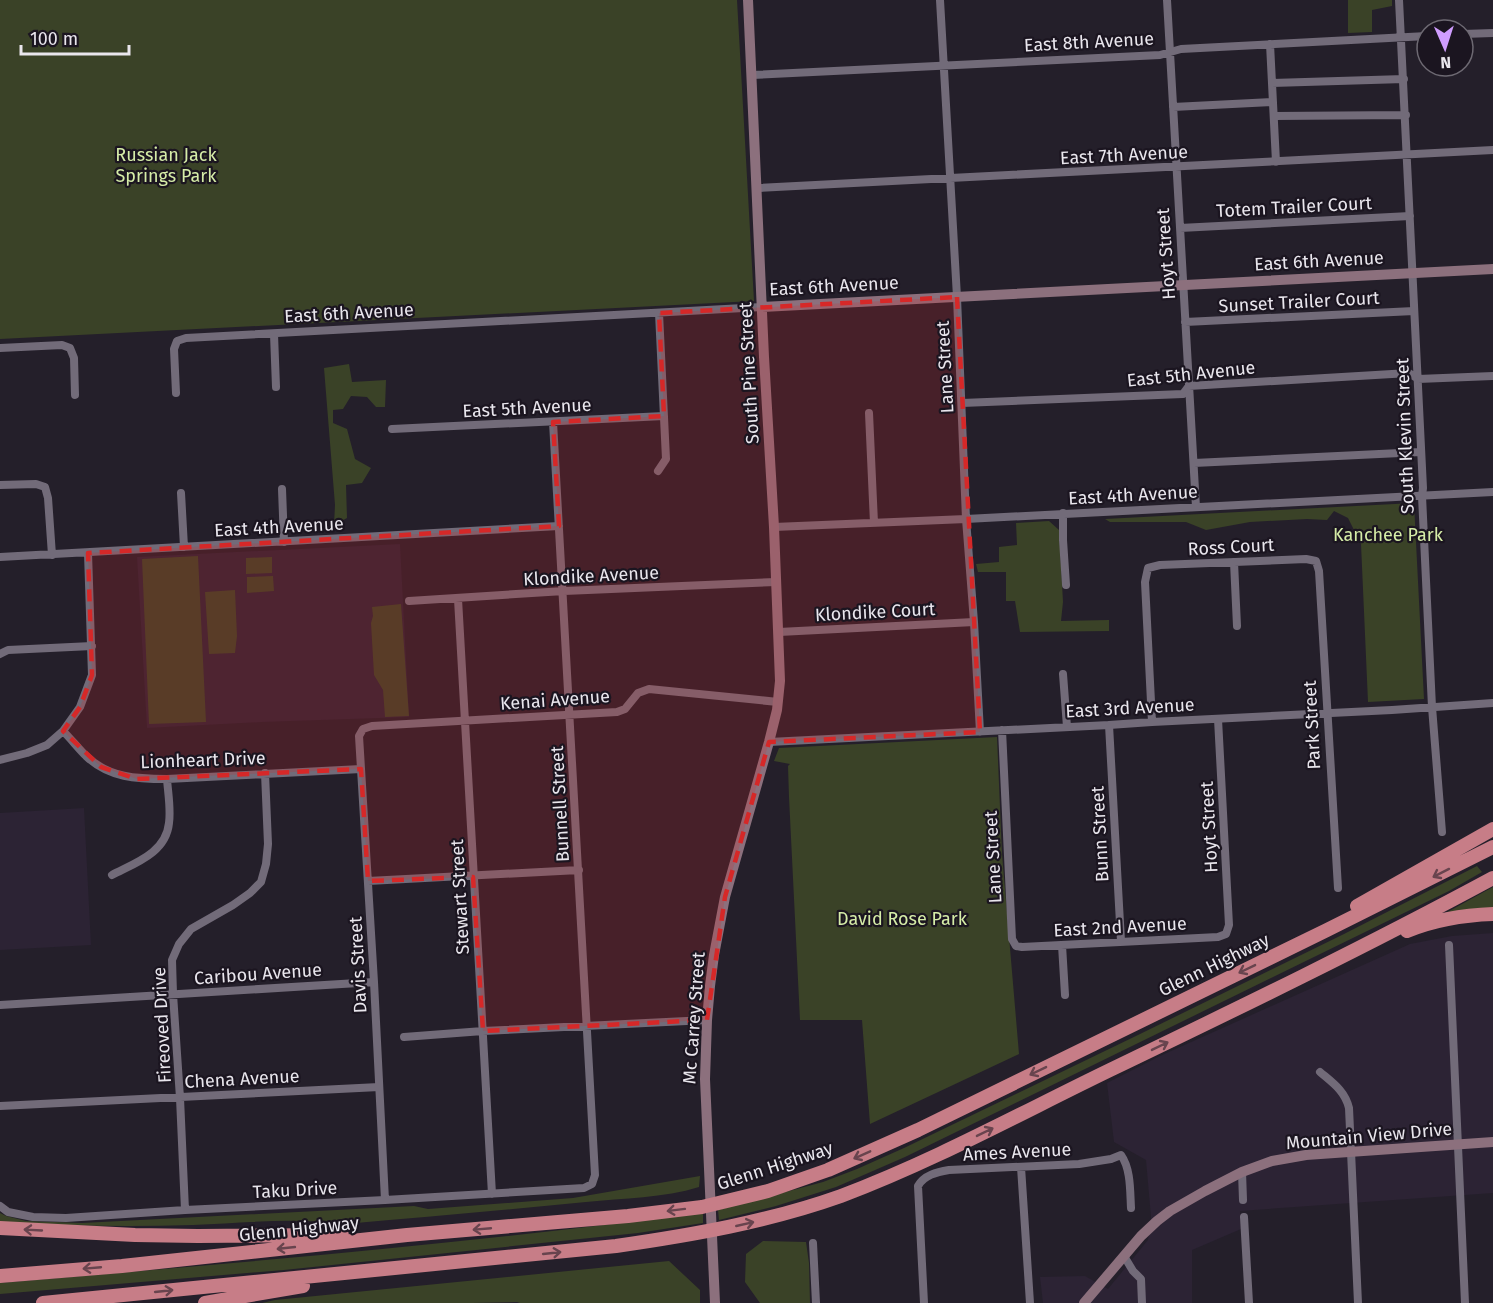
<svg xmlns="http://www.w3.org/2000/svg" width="1493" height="1303" font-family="'Fira Sans',sans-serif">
<rect width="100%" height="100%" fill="#241f2a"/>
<path fill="#2c2334" d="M400 544 409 717 262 722 147 728 137 557Z
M84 808 91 945 0 950V813Z
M1493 933V1193L1240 1211 1241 1229 1192 1250V1303H1043L1040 1277 1085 1276 1108 1289 1148 1240 1151 1217 1146 1160 1114 1142 1107 1083 1160 1056 1410 944 1452 936Z"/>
<path fill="#3a4227" d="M0 0H737L754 301 0 339Z
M1348 0H1392V6L1372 10V32L1348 33Z
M349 364 352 382 386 380 385 407H376L367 397 351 396 343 409 333 410V423L347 429 355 459 371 468 362 483 346 485 347 518 334 525 335 505 324 368Z
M1414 503 1424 699 1368 702 1361 544 1348 518 1334 511 1327 520 1307 519 1250 522 1206 530 1186 522H1110L1105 519Z
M1049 521 1059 530 1063 602 1061 621 1109 620V631L1020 632 1015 601H1006V572H978L976 564 999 562V547L1017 545 1016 523Z
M198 556 206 722 149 724 142 559Z
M272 557V573L246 574V558Z
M273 576 274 591 247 593V577Z
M235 590 237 636 235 653 209 654 205 592Z
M401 604 409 716 385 717 383 690 374 675 371 623 373 616 372 607Z
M997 737 1002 854 1019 1054 870 1124 862 1020H800L789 797 788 766 790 764 774 761 779 748Z
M1477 866 1482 872 1449 891 905 1157 836 1187 776 1206 719 1220 718 1210 823 1182 857 1169 904 1148 1138 1035 1344 934Z
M1493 887V908L1442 915Z
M700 1176 699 1187C664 1198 623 1198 586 1202 506 1210 426 1217 345 1224 295 1217 244 1223 193 1225 129 1227 64 1226 0 1222V1213L6 1216 26 1221 82 1223 414 1206 428 1209 573 1198Z
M703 1212V1223L638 1233 284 1270 0 1294V1283C235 1263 470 1244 703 1212Z
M763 1241 806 1242 809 1263 810 1303H760L745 1282 746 1254Z
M669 1261 700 1290V1303H520L517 1302 472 1303H262L275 1300Z"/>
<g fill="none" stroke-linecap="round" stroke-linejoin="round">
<path stroke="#726b79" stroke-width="8" d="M940 0 957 297 966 519 974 622 980 732
M1167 0 1196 507
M1399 0 1423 488 1422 496 1432 707 1442 832
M1463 34 1493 33
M1270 44 1276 162
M752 75 1160 55 1181 49 1427 36
M1272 83 1404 79
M1173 107 1273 102
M1274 116 1406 115
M757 188 1493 150
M1180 228 1410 216
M1185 322 1414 311
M274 334 276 387
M0 348 62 345 70 348 74 358 75 395
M176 393 174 349 177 341 186 338 762 307
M962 403 1183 394 1189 386 1409 373 1418 379 1493 376
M869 413 874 523
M392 429 664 416
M1194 463 1421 452
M658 471 666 459 659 313
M0 485 36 484 45 487 48 498 52 555
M282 489 284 542
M181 493 184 547
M1063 513V540L1066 585
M774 527 966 519 1493 492
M0 557 559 526
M1234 562 1237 626
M458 599 492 1194
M409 601 564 591 776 582
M779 632 974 622
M0 654 8 650 92 646
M1063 674 1067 727
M1152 722 1145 582 1148 568 1160 565 1306 559 1316 561 1319 571 1338 888
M1109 725 1121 941
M1002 730 1012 939 1016 946 1022 947 1218 937 1226 934 1229 925 1218 719
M63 731C71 739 78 748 86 756 109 778 137 779 167 779L361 769
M769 742 1109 725 1152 722 1392 710 1493 703
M0 760 27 753 47 745 63 731 80 707 92 675 88 553
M112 875C135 863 166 853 169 823 171 809 168 793 167 779
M368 881 579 870
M1062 945 1065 995
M1449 945 1465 1303
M0 1005 374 982
M404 1037 483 1031 707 1020
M1320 1072C1333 1083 1345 1091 1349 1108L1358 1303
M0 1106 379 1087
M1021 1167 1030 1303
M1242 1172 1243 1200
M385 1200 374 982 359 736 363 729 372 726 617 712 625 709 638 693 649 689 778 702
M0 1206 8 1212 33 1217 66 1218 185 1210 385 1200 584 1188 592 1184 595 1175C583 924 568 673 553 422
M185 1210 180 1098 173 994 172 960 179 944 191 929 233 905 250 893 261 882 266 864 268 844 265 773
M1244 1217 1249 1303
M813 1243 816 1303
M1124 1256 1133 1271 1141 1279 1142 1303
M924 1303 918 1186C924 1175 937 1172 949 1170L1079 1164 1111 1159 1121 1155C1131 1169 1130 1191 1131 1208"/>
<path stroke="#8c707d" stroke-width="10" d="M762 307 1493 269
M715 1303 705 1079 707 1020 710 986 714 955 725 897 769 742 777 710 780 681 774 527 764 357 748 0
M1084 1303 1141 1236 1157 1221 1170 1211 1205 1191 1242 1172 1272 1161 1306 1155 1493 1142"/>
<path stroke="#c77d87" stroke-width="14" d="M1357 906 1493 829
M1407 931C1434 920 1464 915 1493 914
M0 1228 135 1235 198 1236 342 1235
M0 1276 122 1266 407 1235 628 1216 702 1207 768 1191 828 1170 918 1130 1327 930 1493 847
M43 1303 616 1246C692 1235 768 1222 841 1196 934 1161 1021 1113 1110 1070 1239 1008 1367 946 1493 878
M205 1303 303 1286"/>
</g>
<defs><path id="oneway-shaft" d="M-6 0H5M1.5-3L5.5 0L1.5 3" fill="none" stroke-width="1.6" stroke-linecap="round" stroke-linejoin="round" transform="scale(1.5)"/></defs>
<g stroke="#68444e">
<use href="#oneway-shaft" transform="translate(1441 873) rotate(153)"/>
<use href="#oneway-shaft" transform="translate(1247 969) rotate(154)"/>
<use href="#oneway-shaft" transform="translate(1160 1046) rotate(-26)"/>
<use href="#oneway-shaft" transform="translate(1038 1071) rotate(154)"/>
<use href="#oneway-shaft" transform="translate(985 1132) rotate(-26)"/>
<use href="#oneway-shaft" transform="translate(862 1155) rotate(156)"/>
<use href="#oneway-shaft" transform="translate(676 1210) rotate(173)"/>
<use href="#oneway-shaft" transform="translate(745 1224) rotate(-13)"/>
<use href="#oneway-shaft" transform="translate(482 1229) rotate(175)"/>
<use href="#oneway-shaft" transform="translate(33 1230) rotate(-177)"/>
<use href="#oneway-shaft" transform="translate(286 1248) rotate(174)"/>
<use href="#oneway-shaft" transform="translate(552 1253) rotate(-6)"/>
<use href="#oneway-shaft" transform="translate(92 1268) rotate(175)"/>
<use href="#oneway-shaft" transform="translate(164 1291) rotate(-6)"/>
</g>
<path fill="#d62828" fill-opacity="0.2" stroke="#d62828" stroke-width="4.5" stroke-dasharray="12 8" stroke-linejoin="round" d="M957 297 980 732 769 742 725 897 707 1020 483 1031 473 877 368 881 361 769 137 779 101 767 63 731 80 707 92 675 88 553 559 526 553 422 664 416 659 313Z"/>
<g text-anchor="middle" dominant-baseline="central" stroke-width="4.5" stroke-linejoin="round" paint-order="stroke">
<g font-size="18" fill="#e9e6ed" stroke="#1b1520">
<text transform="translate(1089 42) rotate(-3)">East 8th Avenue</text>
<text transform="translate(1124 155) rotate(-3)">East 7th Avenue</text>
<text transform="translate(1294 207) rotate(-3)">Totem Trailer Court</text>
<text transform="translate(1166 254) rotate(-94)">Hoyt Street</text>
<text transform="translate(1319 261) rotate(-3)">East 6th Avenue</text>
<text transform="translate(834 286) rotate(-3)">East 6th Avenue</text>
<text transform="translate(1299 302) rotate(-3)">Sunset Trailer Court</text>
<text transform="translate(349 313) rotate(-3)">East 6th Avenue</text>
<text transform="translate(945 367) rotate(-93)">Lane Street</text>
<text transform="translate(749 373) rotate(-93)">South Pine Street</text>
<text transform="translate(1191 374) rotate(-6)">East 5th Avenue</text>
<text transform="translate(527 408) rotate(-3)">East 5th Avenue</text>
<text transform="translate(1405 436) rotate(-92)">South Klevin Street</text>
<text transform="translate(1133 495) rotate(-3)">East 4th Avenue</text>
<text transform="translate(279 527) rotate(-3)">East 4th Avenue</text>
<text transform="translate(1231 547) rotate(-3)">Ross Court</text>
<text transform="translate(591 576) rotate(-3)">Klondike Avenue</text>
<text transform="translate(875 612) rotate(-3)">Klondike Court</text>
<text transform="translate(555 700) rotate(-4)">Kenai Avenue</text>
<text transform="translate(1130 708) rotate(-3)">East 3rd Avenue</text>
<text transform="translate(1312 725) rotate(-93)">Park Street</text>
<text transform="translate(203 760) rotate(-2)">Lionheart Drive</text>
<text transform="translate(560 804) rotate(-93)">Bunnell Street</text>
<text transform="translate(1209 827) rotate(-93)">Hoyt Street</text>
<text transform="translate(1100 834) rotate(-93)">Bunn Street</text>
<text transform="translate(993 857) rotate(-93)">Lane Street</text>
<text transform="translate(460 897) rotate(-93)">Stewart Street</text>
<text transform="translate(1120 927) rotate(-3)">East 2nd Avenue</text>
<text transform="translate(358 965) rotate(-93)">Davis Street</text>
<text transform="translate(1214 965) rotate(-26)">Glenn Highway</text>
<text transform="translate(258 974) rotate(-4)">Caribou Avenue</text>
<text transform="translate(694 1018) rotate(-86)">Mc Carrey Street</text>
<text transform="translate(162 1025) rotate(-93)">Fireoved Drive</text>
<text transform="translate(242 1079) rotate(-3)">Chena Avenue</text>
<text transform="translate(1369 1136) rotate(-5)">Mountain View Drive</text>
<text transform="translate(1017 1152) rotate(-3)">Ames Avenue</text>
<text transform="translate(775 1166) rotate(-18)">Glenn Highway</text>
<text transform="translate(295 1190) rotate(-3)">Taku Drive</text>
<text transform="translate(299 1229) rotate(-6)">Glenn Highway</text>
</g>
<g font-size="18" fill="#d5eca7" stroke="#1b1520">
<text x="166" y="155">Russian Jack<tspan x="166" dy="21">Springs Park</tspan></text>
<text x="1388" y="535">Kanchee Park</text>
<text x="902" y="919">David Rose Park</text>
</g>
</g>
<g transform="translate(1445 48) rotate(177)"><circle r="28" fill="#1b1520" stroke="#6d6972" stroke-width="1.5"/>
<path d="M0-4.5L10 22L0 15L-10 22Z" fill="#d09dff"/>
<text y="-9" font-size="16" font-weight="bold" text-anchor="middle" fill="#e9e6ed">N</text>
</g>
<path d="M21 45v9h108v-9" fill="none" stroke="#e9e6ed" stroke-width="3"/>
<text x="30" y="45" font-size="18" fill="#e9e6ed" stroke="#1b1520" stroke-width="4.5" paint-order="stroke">100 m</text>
</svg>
